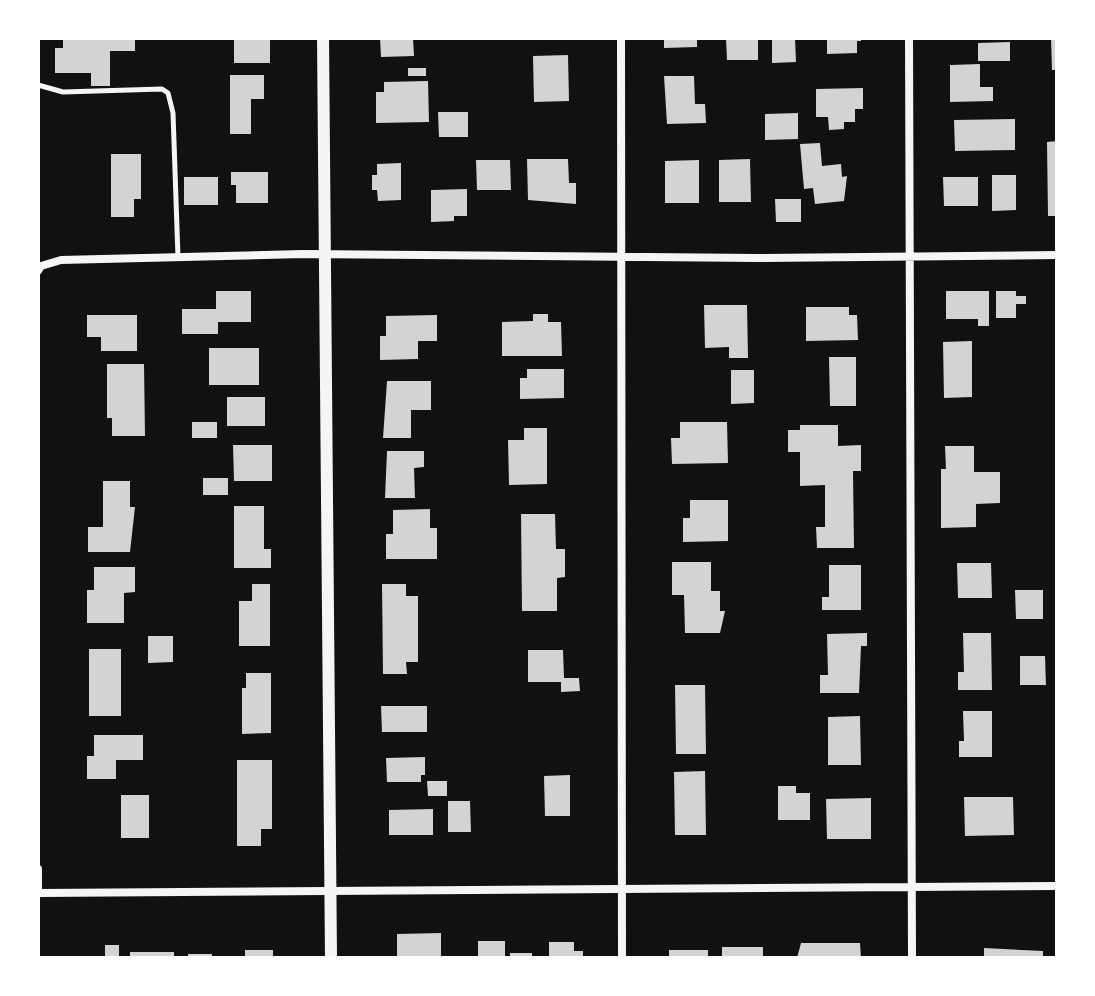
<svg xmlns="http://www.w3.org/2000/svg" width="1095" height="996" font-family="'Golos Text',sans-serif">
<rect width="100%" height="100%" fill="#111"/>
<path fill="#d3d3d3" d="M63 38H135V51H110V86H91V73H55V48H63Z
M234 38H270V63H234Z
M380 38H413L414 56 381 57Z
M664 38H697V47L664 48Z
M726 38H758V60H727Z
M772 38H795L796 62 772 63Z
M827 38H861V41H857V53L827 54Z
M1051 38H1057V70H1052Z
M1010 42V61H978V43Z
M568 55 569 101 534 102 533 56Z
M980 64V87H993V101L950 102V65Z
M408 68H426V76H408Z
M230 75H264V99H251V134H230Z
M664 76H694L695 104H705L706 123 667 124Z
M428 81 429 122 376 123V92H384V82Z
M863 88V109H855V122H844V129L829 130 828 117H816V89Z
M438 112H468V137H439Z
M798 113V139L765 140V114Z
M1015 119V150L955 151 954 120Z
M1057 141V216H1048L1047 142Z
M820 143 822 166 841 164 842 177 847 176 844 201 815 204 813 188 804 189 800 144Z
M111 154H141V199H134V217H111Z
M527 159H568L569 183H576V204L528 200Z
M750 159 751 202H719V160Z
M476 160H510L511 190H477Z
M699 160V203H665V161Z
M401 163V200L378 201 377 190H372V175H377V164Z
M231 172H268V203H236V185H231Z
M992 175H1016V210L992 211Z
M184 177H218V205H184Z
M943 177H978V206H944Z
M467 189V216H454V221L431 222V190Z
M775 199H801V222H776Z
M216 291H251V322H218V334H182V309H216Z
M946 291H989V326H978V319H946Z
M996 291H1016V296H1026V304H1016V318H996Z
M704 305H747L748 358H729V347L705 348Z
M806 307H849V315H857L858 340 806 341Z
M533 314H548V322H561L562 356H502V322L533 321Z
M87 315H137V351H101V337H87Z
M437 315V341H418V359L380 360V336H386V316Z
M972 341V397L944 398 943 342Z
M209 348H259V385H209Z
M829 357H856V406H830Z
M107 364H144L145 436H112V418H107Z
M527 369H564V398L520 399V378H527Z
M731 370H754V403L731 404Z
M387 381H431V410H411V438H383Z
M227 397H265V426H227Z
M192 422H217V438H192Z
M680 422H727L728 463 672 464 671 438H680Z
M800 425H838V446L861 445V471H853L854 548H817L816 527H825V485L800 486V452H788V430H800Z
M524 428H547V484L509 485 508 440H524Z
M233 445H272V481H234Z
M945 446H974V472H1000V503L976 504V527L941 528V469H946Z
M387 451H424V467L414 468 415 498H385Z
M203 478H228V495H203Z
M103 481H130V507H135L130 552H88V527H103Z
M690 500H728V541L683 542V518H690Z
M234 506H264V549H271V568H234Z
M430 509V528H437V559H386V534H393V510Z
M521 514H555L556 549H565V577L557 578V611H522Z
M672 562H711V591H720V611H725L720 633H685L684 595H672Z
M957 563H991L992 598H958Z
M829 565H861V610H822V597H829Z
M94 567H135V592L124 593V623H87V590H94Z
M252 584H270V646H239V601H252Z
M382 584H406V596H418V662H406L407 674H383Z
M1015 590H1043V619H1016Z
M867 633V646H861L859 693H820V675H828L827 634Z
M963 633H991L992 690H958V672H964Z
M148 636H173V662L148 663Z
M89 649H121V716H89Z
M528 650H563L564 678H579L580 691 561 692V682H528Z
M1020 656H1045L1046 685H1020Z
M246 673H271V733L242 734V688H246Z
M675 685H705L706 754H676Z
M381 706H427V732H382Z
M963 711H992V757H959V741H964Z
M860 716 861 765H828V717Z
M94 735H143V760H116V779H87V756H94Z
M425 757V775H421V782H387L386 758Z
M237 760H272V829H261V846H237Z
M705 771 706 835H675L674 772Z
M570 775V816H545L544 776Z
M427 781H447V796H428Z
M778 786H796V793H810V820H778Z
M121 795H149V838H121Z
M964 797H1013L1014 835 965 836Z
M871 798V839H827L826 799Z
M448 801H470L471 832H448Z
M433 809V835H389V810Z
M441 933V958H397V934Z
M478 941H505V958H478Z
M549 942H574V951H583V958H549Z
M801 943H860L861 958H797Z
M105 945H119V958H105Z
M722 947H763V958H722Z
M984 948 1043 951V958H984Z
M245 950H273V958H245Z
M669 950H708V958H669Z
M130 952H174V958H130Z
M510 953H532V958H510Z
M188 954H212V958H188Z"/>
<g fill="none" stroke-linecap="round" stroke-linejoin="round">
<path stroke="#f5f5f5" stroke-width="5" d="M38 85 63 92 162 89 168 93 173 113 178 257"/>
<path stroke="#f5f5f5" stroke-width="8" d="M621 38 622 958
M909 38 912 958
M38 271 41 266 61 260 303 254 757 258 1057 255
M38 869V893
M38 893 1057 886"/>
<path stroke="#f5f5f5" stroke-width="12" d="M323 38 331 958"/>
</g>
<rect width="1095" height="996" fill="none" stroke="#ffffff" stroke-width="80"/>
</svg>
